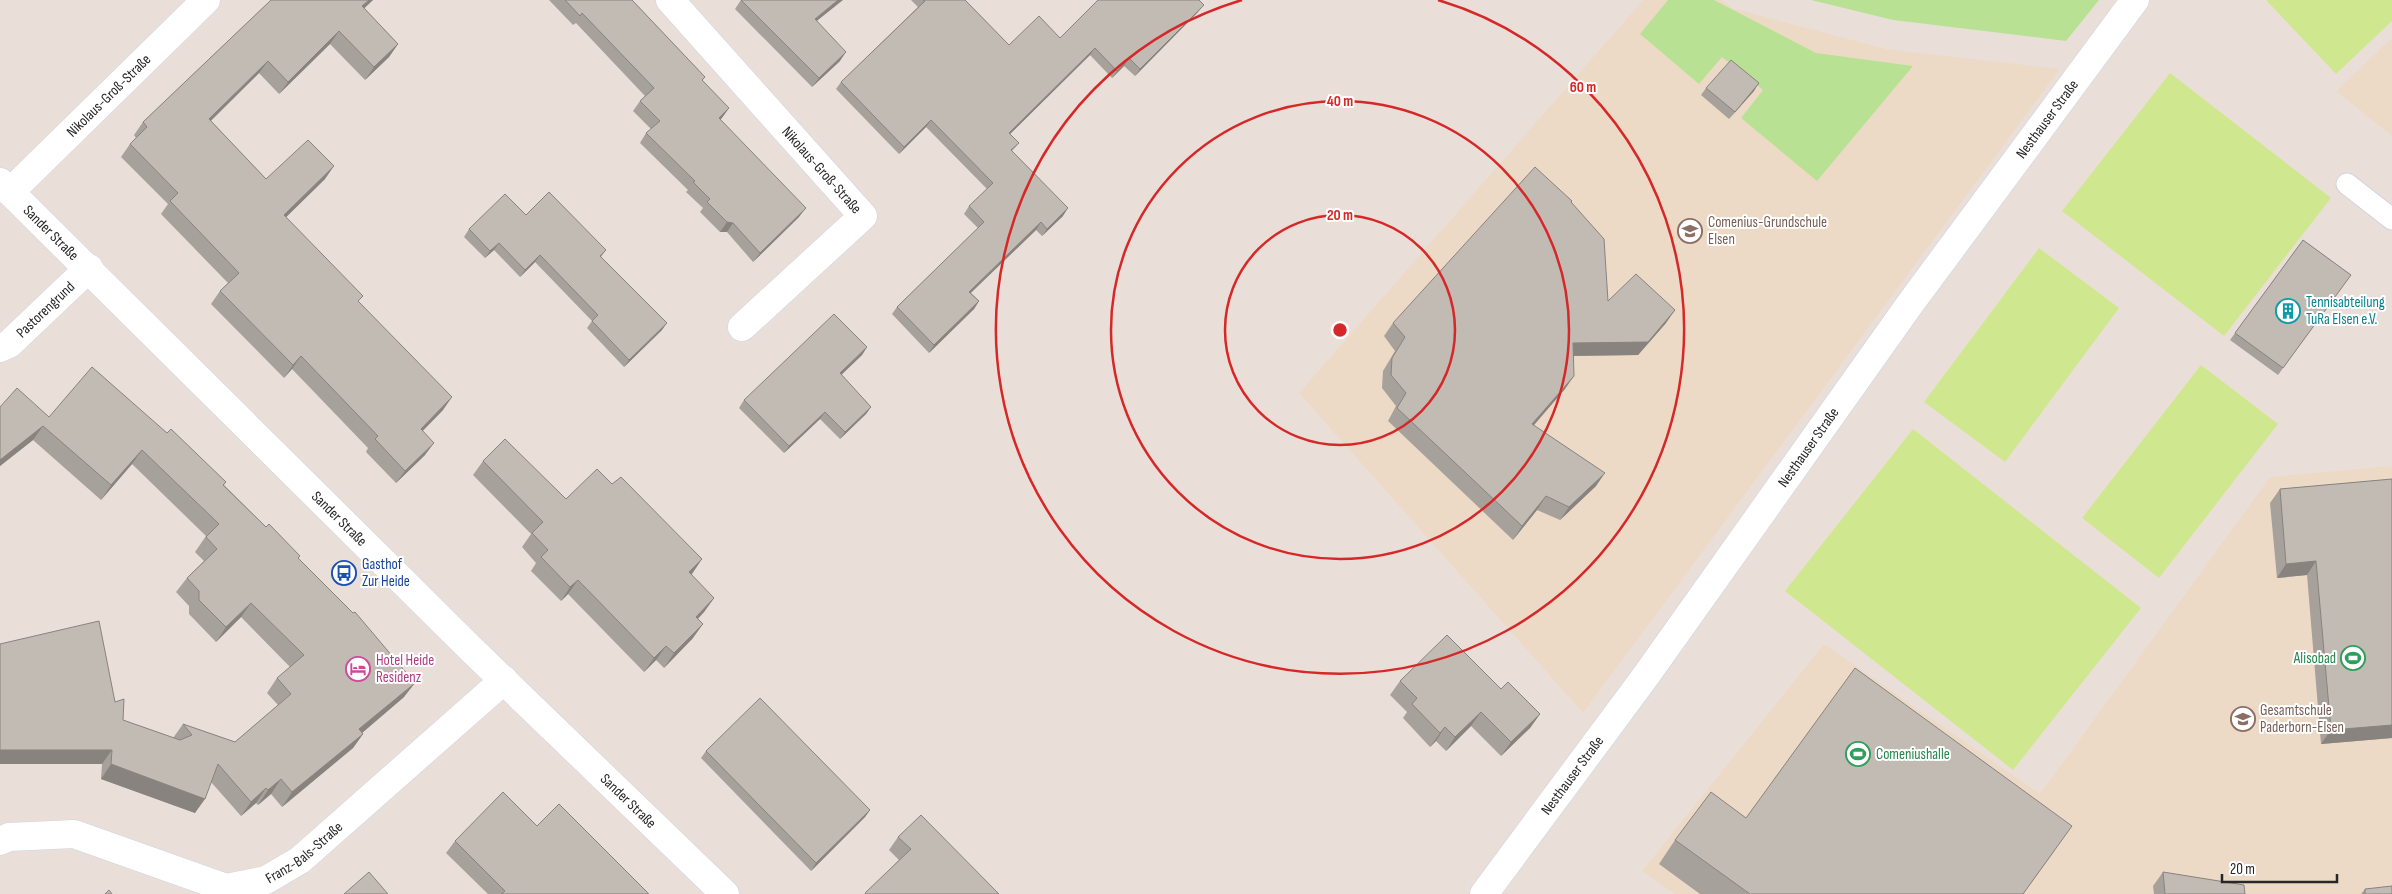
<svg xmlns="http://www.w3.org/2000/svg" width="2392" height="894" font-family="'Sofia Sans Condensed',sans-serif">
<rect width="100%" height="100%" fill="#eadfd8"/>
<path fill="#ecdac7" d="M1643 0H1722L1732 8 1886 49 2060 69 1583 713 1299 393Z
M2392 38V136L2336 91Z
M2392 466V894H1675L1642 871 1824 644 2040 794 2270 477Z"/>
<path fill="#b9e194" d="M1668 0H1714L1816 53 1913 66 1817 181 1741 118 1763 90 1722 57 1699 84 1640 34Z
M1811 0H2099L2066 41 1893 20Z"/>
<path fill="#cfe88f" d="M2266 0H2392V21L2336 74Z
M2170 73 2331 198 2224 336 2062 211Z
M2039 248 2119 308 2005 462 1924 402Z
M2201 365 2278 424 2159 578 2082 518Z
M1913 429 2141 608 2013 770 1785 591Z"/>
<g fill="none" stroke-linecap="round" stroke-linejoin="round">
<defs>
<path id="lane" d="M2347 184 2392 219"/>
<g id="street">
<path id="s1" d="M670 0 863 216 742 327"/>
<path id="s2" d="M10 192 206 0"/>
<path id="s3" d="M0 348 9 344 89 268"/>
<path id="s4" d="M0 841 9 837 74 834 226 888 266 880 300 860 504 680"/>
<path id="s5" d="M1484 894 1645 677 1910 304 2135 0"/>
</g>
<g id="secondary">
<path id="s6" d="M0 182 471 649 725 894"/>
</g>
</defs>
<use href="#lane" stroke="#cdd4e0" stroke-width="23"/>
<use href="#street" stroke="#cdd4e0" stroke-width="29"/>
<use href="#secondary" stroke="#cdd4e0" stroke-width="29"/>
<use href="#lane" stroke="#fff" stroke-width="21"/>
<use href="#street" stroke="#fff" stroke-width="28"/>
<use href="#secondary" stroke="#fff" stroke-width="28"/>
</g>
<path fill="#a7a19b" d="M271 0H373L364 8 398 44 389 57 365 80 330 44 279 94 259 73 211 121 266 179H325L286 217 359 302 443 410 422 431 425 455 396 483 366 452 368 448 292 369 284 378 211 304 220 291 228 283 161 214 168 204 121 157 130 144 136 138 134 135 143 122Z
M549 0H632L705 77 702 81 729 108 720 120 799 217 753 262 727 232H720L700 212 703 208 686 192 688 190 640 143 646 133 651 129 633 111 640 101 645 96 576 23 573 25Z
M741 0 817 21 840 61 812 87 735 9Z
M911 0H965L1009 45 1060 38 1198 12 1135 76 1124 66 1112 78 1090 55 1010 134 1019 143 1012 151 1063 216 1042 236 1036 230 971 293 979 301 974 309 929 353 892 314 897 307 978 228 964 214 969 206 987 189 926 127 899 154 836 89 841 82 918 7Z
M1706 88 1754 91 1729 119 1701 95Z
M1571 203 1608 301 1666 323 1638 355 1574 356 1565 389 1533 425 1596 486 1560 520 1537 510 1513 540 1388 421 1396 406 1382 388 1383 371 1395 351 1384 336 1393 323Z
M526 215 606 250 601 257 662 330 624 367 587 328 592 321 535 262 520 277 494 250 485 258 464 237 469 229Z
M2303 240 2351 275 2278 375 2230 340Z
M867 347 862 355 841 375 871 407 866 414 840 439 820 419 784 453 739 408 744 400Z
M0 407 49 417 167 433 226 482 224 485 266 527 300 556 298 558 404 697 362 733 363 734 353 748 282 807 271 794 258 805 256 803 241 816 211 782 195 813 101 779 102 764H0L115 702 123 720 173 738 183 724 235 742 278 705 267 693 277 678 290 667 241 617 216 642 189 614V606L176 592 187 578 204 561 195 552 206 536 132 464 101 500 33 440 0 466Z
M483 461 566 499 691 575 714 598 704 612 698 619 693 638 664 668 656 660 644 672 568 594 561 601 531 571 536 563 522 547 531 534 473 475Z
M2392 479V738L2321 744 2307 575 2277 578 2270 503 2280 489Z
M1400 681 1501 689 1540 714 1530 728 1501 756 1471 726 1446 751 1436 741 1430 747 1403 718 1407 712 1390 695Z
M706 751 870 810 865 817 811 871 701 758Z
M1746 818 2055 850 2023 894H1700L1659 864 1675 840Z
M537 826 649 894H488L446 853 455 841Z
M898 837 999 894H865L899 860 889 850Z
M2163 872 2245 894H2154L2153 886Z
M2365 889 2392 894H2361Z"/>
<path fill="#88837e" d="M369 0H373L353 19 362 6Z
M838 0H843L808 28 815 19Z
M1204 5 1198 12 1135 76 1140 69Z
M339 31 330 44 279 94 288 82Z
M398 44 389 57 365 80 374 67Z
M1095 48 1090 55 1004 140 1009 133Z
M846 52 840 61 812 87 819 78Z
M1129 58 1124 66 1112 78 1117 71Z
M268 61 259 73 200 131 209 119Z
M1759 83 1754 91 1729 119 1735 112Z
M729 108 722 118 712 128 719 118Z
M931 120 926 127 899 154 904 147Z
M334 166 325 179 275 228 284 215Z
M806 208 799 217 753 262 760 253Z
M1068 208 1063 216 1042 236 1047 229Z
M727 222 733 223 727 232H720Z
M1041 222 1036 230 964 299 969 292Z
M499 243 494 250 485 258 490 251Z
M540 255 535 262 520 277 525 270Z
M979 301 974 309 929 353 934 345Z
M1675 310 1666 323 1638 355 1564 356 1573 343Z
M667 323 662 330 624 367 629 360Z
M867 347 862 355 835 381 840 373Z
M301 356 292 369 284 378 293 365Z
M1574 376 1565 389 1523 438 1532 424Z
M452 397 443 410 412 442 421 429Z
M871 407 866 414 840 439 845 432Z
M825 412 820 419 784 453 789 446Z
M43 426 33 440 0 466V460Z
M434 443 425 455 396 483 405 471Z
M142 450 132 464 101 500 111 485Z
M1605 473 1596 486 1560 520 1569 507Z
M1546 496 1537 510 1513 540 1522 526Z
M702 559 692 574 679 586 689 572Z
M2316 561 2307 575 2277 578 2286 564Z
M578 580 568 594 561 601 570 587Z
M714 598 704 612 686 631 696 617Z
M251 603 241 617 216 642 226 627Z
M703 624 693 638 664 668 674 653Z
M666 646 656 660 644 672 654 658Z
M415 683 404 697 349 744 359 729Z
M1481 712 1471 726 1446 751 1455 737Z
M1540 714 1530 728 1501 756 1511 742Z
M2392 725V738L2321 744 2331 730Z
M1445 727 1436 741 1430 747 1440 733Z
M363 734 353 748 282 807 292 792Z
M0 750H112L102 764H0Z
M111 764 205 799 195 813 101 779Z
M281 779 271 794 258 805 268 790Z
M266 788 256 803 241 816 251 802Z
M870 810 865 817 811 871 816 863Z"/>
<path fill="#c2bbb4" stroke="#88837e" d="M271 0H369L362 6 398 44 374 67 339 31 288 82 268 61 209 119 266 179 308 140 334 166 284 215 363 296 358 301 452 397 421 429 434 443 405 471 375 439 378 436 301 356 293 365 220 291 239 273 170 201 178 193 130 144 147 127 143 122Z
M565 0H632L705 77 702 80 729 108 719 118 806 208 760 253 733 223 727 222 707 202 710 199 693 182 695 181 646 133 660 121 640 101 654 88 582 13 580 16Z
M741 0H838L815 19 846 52 819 78Z
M923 0H965L1009 45 1039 16 1060 38 1098 0H1199L1204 5 1140 69 1129 58 1117 71 1095 48 1009 133 1019 143 1011 150 1068 208 1047 229 1041 222 969 292 979 301 934 345 897 307 984 222 969 206 993 183 931 120 904 147 841 82 925 1Z
M1731 60 1759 83 1735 112 1706 88Z
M1535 167 1572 201 1571 202 1604 239 1608 301 1636 274 1675 310 1648 342 1573 343 1574 376 1532 424 1605 473 1569 507 1546 496 1522 526 1397 408 1406 393 1391 375 1392 358 1405 337 1393 323Z
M549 192 606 250 600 256 667 323 629 360 592 321 598 315 540 255 525 270 499 243 490 251 469 229 505 194 526 215Z
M2303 240 2351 275 2283 368 2235 333Z
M834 314 867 347 840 373 871 407 845 432 825 412 789 446 744 400Z
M92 367 167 433 171 429 226 482 223 485 266 527 269 524 300 556 298 558 353 613 355 612 415 683 359 729 363 734 292 792 281 779 268 790 266 788 251 802 218 764 205 799 111 764 112 750H0V644L99 621 115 702 124 699 123 720 180 740 192 735 183 724 235 742 291 694 277 678 304 655 251 603 226 627 199 600V591L187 578 217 549 206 537 219 524 142 450 111 485 43 426 0 460V407L17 388 49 417Z
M505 439 566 499 597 469 612 484 621 477 702 559 689 572 714 598 696 617 703 624 674 653 666 646 654 658 578 580 570 587 541 557 548 550 532 533 543 522 483 461Z
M2392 479V725L2331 730 2316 561 2286 564 2280 489Z
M1447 635 1501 689 1508 682 1540 714 1511 742 1481 712 1455 737 1445 727 1440 733 1412 704 1417 698 1400 681Z
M1855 668 2072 826 2023 894H1750L1675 840 1711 792 1746 818Z
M760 698 870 810 816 863 706 751Z
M503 792 537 826 559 804 649 894H501L505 891 455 841Z
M921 815 999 894H866L865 893 911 849 898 837Z
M369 872 388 894H344Z
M2163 872 2244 885 2245 894H2165Z
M2392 886V894H2365V889Z
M109 890 112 894H105Z"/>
<g fill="none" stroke="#d62828" stroke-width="2.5">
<circle cx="1340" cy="330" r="115"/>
<circle cx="1340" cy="330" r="229"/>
<path d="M1438 0A344 344 0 1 1 1242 0"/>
</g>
<defs>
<symbol id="school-ring" viewBox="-11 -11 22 22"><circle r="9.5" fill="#fff" stroke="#8d6e63" stroke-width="1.5"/><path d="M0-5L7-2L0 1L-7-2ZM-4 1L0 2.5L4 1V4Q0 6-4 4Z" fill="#8d6e63"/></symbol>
<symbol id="building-ring" viewBox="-11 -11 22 22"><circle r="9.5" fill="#fff" stroke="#0f9aa8" stroke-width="1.5"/><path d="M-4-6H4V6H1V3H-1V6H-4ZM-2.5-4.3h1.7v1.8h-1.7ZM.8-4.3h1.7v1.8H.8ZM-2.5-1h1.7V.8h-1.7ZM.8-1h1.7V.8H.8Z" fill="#0f9aa8"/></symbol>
<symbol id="bus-ring" viewBox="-11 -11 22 22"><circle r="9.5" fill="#fff" stroke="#1a4fb4" stroke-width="1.5"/><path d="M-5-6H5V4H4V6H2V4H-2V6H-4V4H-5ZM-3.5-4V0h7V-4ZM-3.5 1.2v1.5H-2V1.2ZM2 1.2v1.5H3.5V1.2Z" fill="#1a4fb4"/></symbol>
<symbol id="stadium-ring" viewBox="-11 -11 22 22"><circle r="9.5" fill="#fff" stroke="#2e9e5b" stroke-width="1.5"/><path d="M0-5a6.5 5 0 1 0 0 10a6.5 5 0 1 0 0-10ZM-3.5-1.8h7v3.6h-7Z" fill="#2e9e5b"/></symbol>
<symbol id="hotel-ring" viewBox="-11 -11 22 22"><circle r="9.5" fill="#fff" stroke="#d1479c" stroke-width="1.5"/><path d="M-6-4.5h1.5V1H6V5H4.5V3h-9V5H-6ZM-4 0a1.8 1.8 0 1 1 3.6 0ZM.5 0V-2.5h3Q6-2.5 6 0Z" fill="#d1479c"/></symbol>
</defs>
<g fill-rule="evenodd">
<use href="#school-ring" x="1676" y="217" width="28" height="28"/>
<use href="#building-ring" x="2274" y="297" width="28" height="28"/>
<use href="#bus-ring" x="330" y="559" width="28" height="28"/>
<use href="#stadium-ring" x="2339" y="644" width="28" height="28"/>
<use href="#hotel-ring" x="344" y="655" width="28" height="28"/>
<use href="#school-ring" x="2229" y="705" width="28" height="28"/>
<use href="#stadium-ring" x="1844" y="740" width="28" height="28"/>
</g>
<g text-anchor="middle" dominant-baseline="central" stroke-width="4" stroke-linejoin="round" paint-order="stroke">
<g font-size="15" fill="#272727" stroke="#fff">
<text stroke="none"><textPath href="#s2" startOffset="138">Nikolaus-Groß-Straße</textPath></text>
<text stroke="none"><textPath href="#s5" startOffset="958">Nesthauser Straße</textPath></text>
<text stroke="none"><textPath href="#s1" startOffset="228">Nikolaus-Groß-Straße</textPath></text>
<text stroke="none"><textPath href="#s6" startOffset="72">Sander Straße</textPath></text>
<text stroke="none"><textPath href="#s3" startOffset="60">Pastorengrund</textPath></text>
<text stroke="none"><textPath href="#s5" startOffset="552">Nesthauser Straße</textPath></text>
<text stroke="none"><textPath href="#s6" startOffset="478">Sander Straße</textPath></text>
<text stroke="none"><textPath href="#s5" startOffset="148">Nesthauser Straße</textPath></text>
<text stroke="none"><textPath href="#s6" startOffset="882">Sander Straße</textPath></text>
<text stroke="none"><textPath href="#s4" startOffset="324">Franz-Bals-Straße</textPath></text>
</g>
<g font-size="15" fill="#785e54" stroke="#fff" text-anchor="start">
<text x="1708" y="222">Comenius-Grundschule<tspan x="1708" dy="17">Elsen</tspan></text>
<text x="2260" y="710">Gesamtschule<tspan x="2260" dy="17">Paderborn-Elsen</tspan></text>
</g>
<g font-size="15" fill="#0d838f" stroke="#fff" text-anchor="start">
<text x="2306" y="302">Tennisabteilung<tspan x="2306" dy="17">TuRa Elsen e.V.</tspan></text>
</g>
<g font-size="15" fill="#164399" stroke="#fff" text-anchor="start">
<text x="362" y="564">Gasthof<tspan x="362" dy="17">Zur Heide</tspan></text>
</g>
<g font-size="15" fill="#27864d" stroke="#fff" text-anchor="end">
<text x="2336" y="658">Alisobad</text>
<text x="1876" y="754" text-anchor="start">Comeniushalle</text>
</g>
<g font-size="15" fill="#b23c85" stroke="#fff" text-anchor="start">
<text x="376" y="660">Hotel Heide<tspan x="376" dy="17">Residenz</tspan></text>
</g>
</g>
<circle cx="1340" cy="330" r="8" fill="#d62828" stroke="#fff" stroke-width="2.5"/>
<g font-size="15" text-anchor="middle" font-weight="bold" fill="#d62828" stroke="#fff" stroke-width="4" stroke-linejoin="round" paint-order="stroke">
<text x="1583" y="92">60 m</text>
<text x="1340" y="106">40 m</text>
<text x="1340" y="220">20 m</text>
</g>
<path d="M2222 874v8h115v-8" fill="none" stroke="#272727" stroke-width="2.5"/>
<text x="2230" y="874" font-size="15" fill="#272727" stroke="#ffffff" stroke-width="4" paint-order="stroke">20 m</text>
</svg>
